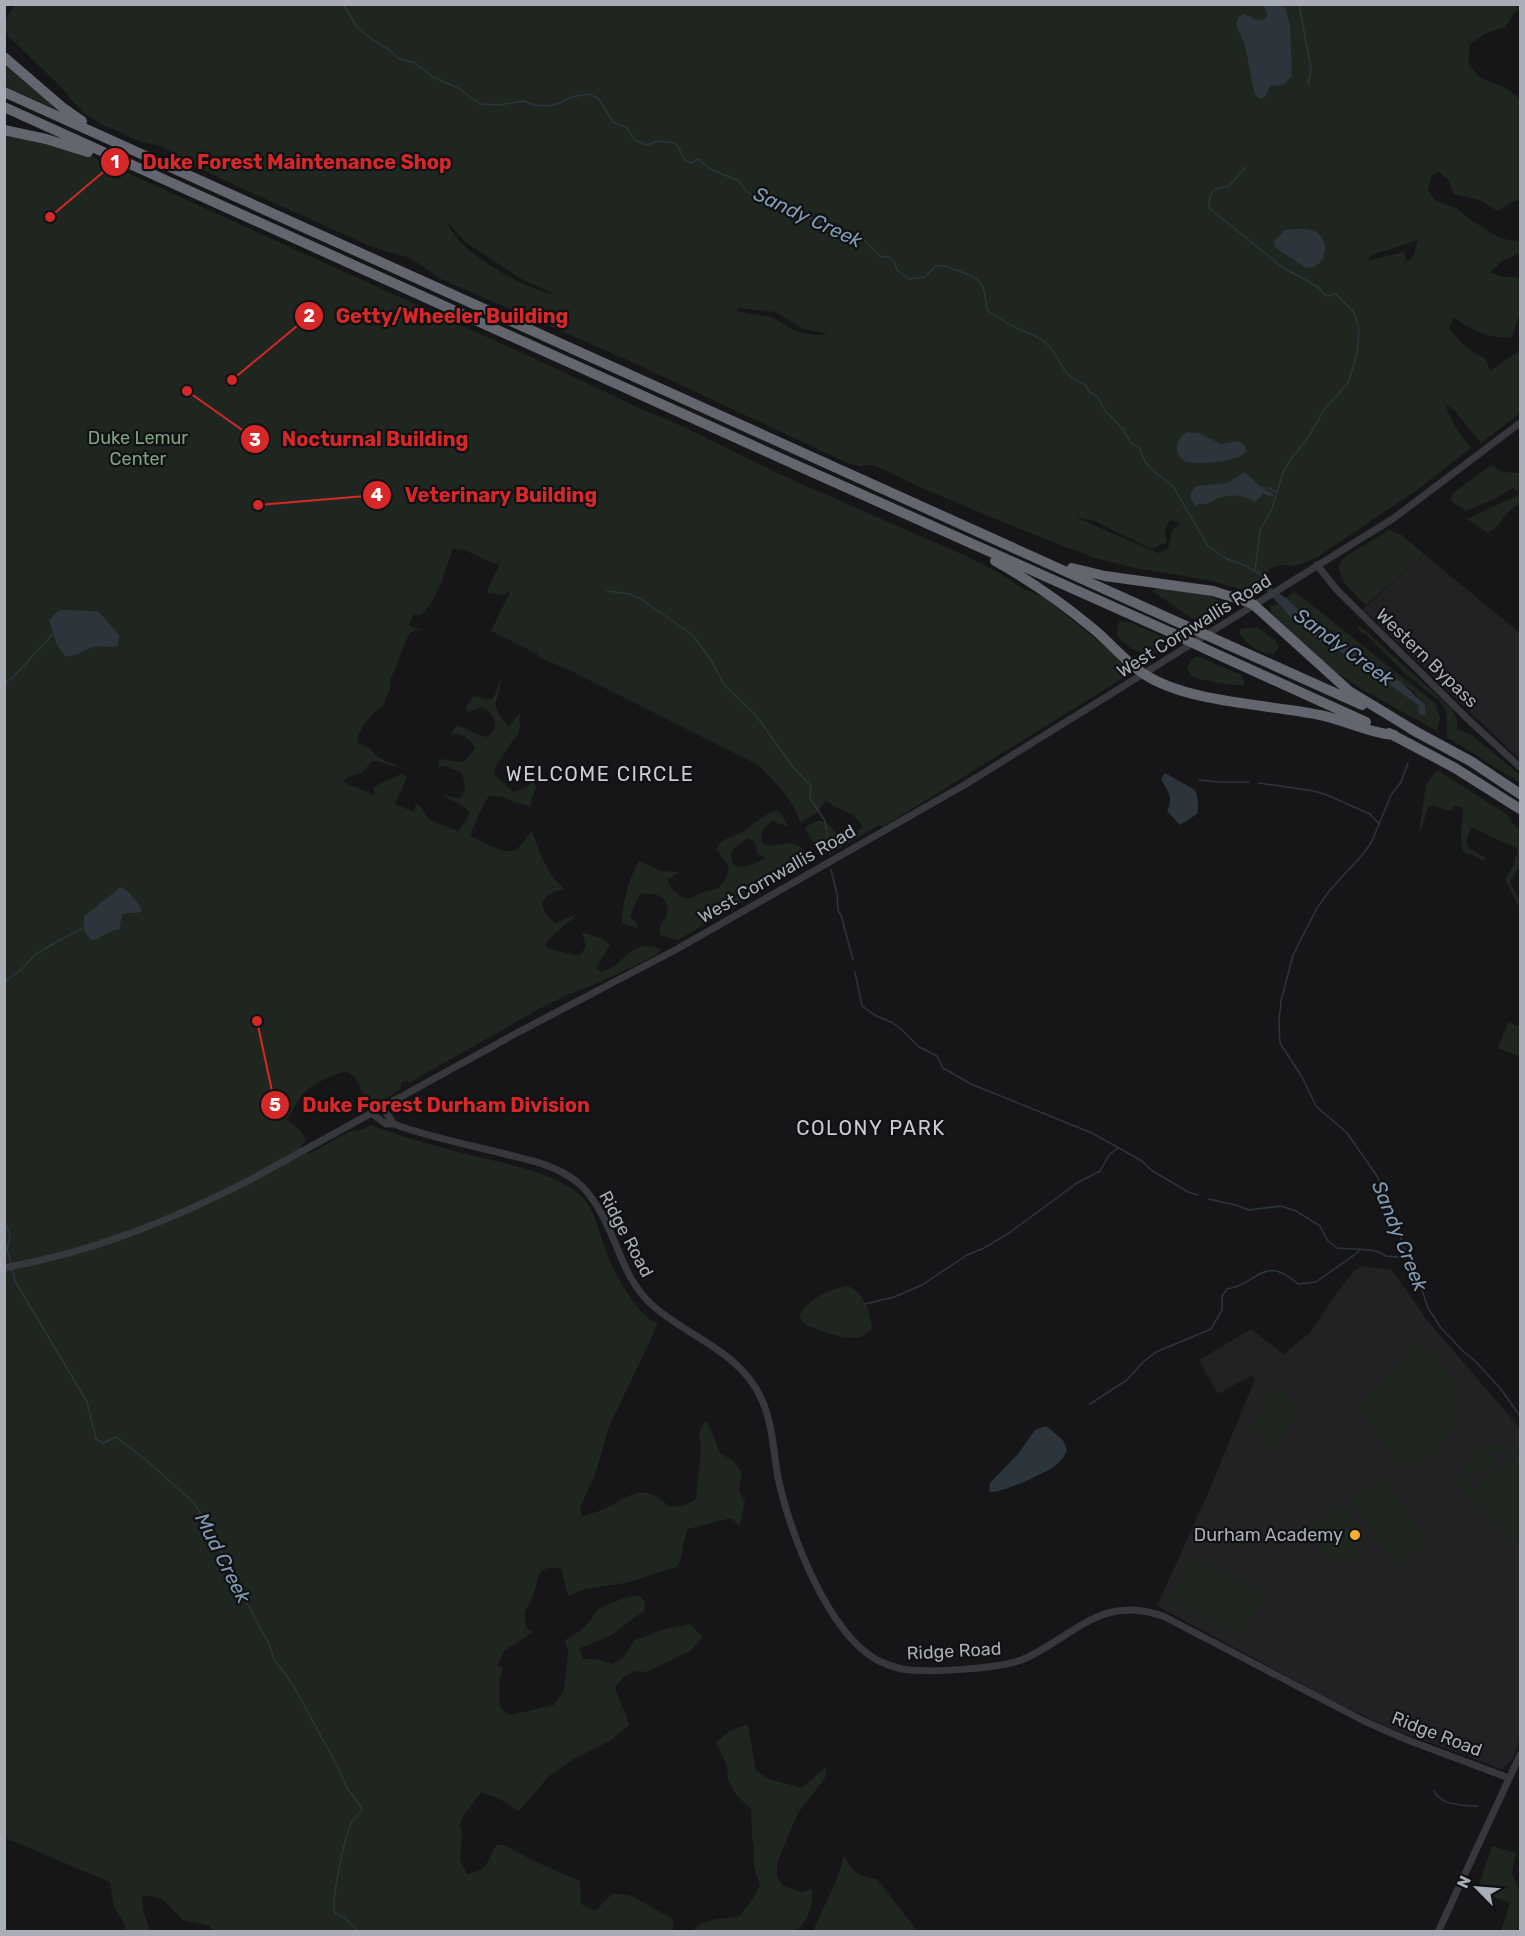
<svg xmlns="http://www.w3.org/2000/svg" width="1525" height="1936" font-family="Rubik,sans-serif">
<rect width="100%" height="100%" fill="#161618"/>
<path fill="#222225" d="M1424 554 1520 633V760L1363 609Z
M1362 1266 1392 1270 1427 1320 1520 1428V1741L1512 1760 1502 1769 1390 1728 1333 1701 1157 1606 1209 1491 1255 1379 1252 1375 1218 1394 1199 1360 1251 1329 1283 1354 1310 1333 1335 1295 1354 1271Z"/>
<path fill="#1e261f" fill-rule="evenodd" d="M16 4 1520 5V9L1514 13 1506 27 1486 33 1470 44 1468 64 1481 78 1508 89 1520 99V200L1512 202 1497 211 1482 201 1454 194 1448 180 1439 172 1432 175 1428 191 1435 200 1458 209 1471 220 1500 238 1520 242V253L1504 260 1490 272 1499 276 1520 278V312L1512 337C1491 340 1469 330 1454 317L1449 328C1460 342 1469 352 1485 358L1490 371 1520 350V413L1481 443 1454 410 1444 403 1456 428 1471 448 1417 490 1316 558 1296 566 1280 565 1271 568 1256 586 1239 589 1213 581 1135 568 1095 558 1030 533 933 493 874 465 858 466 845 462 623 358 441 279 410 258 372 247 230 183 183 160 162 146 141 142 101 124 83 113 61 87 9 37C0 24 7 16 16 4ZM448 223 465 242 523 280 554 294C527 291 455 250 448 223ZM1418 240 1414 254 1407 262 1404 252 1367 261 1372 255ZM739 308 775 312 803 329 829 334 814 335 795 331 774 318 735 311ZM1075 517 1094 521 1152 549 1167 542 1165 530 1170 520 1180 523 1172 531 1168 549 1158 553Z
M5 63 61 111 5 87Z
M5 135 86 154 553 367 643 410 667 419 786 477 966 556 1003 575 1020 587 1047 599 1125 663 1124 677 1096 695 883 827 879 825 835 851 827 854 818 850 805 829 806 827C826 813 828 827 842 838L861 829 862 826C856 815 850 813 839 809 835 807 830 803 826 801L816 813 800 823C794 800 774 781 758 765L565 668 538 657 537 654 491 631 511 590 503 595 487 593C488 584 495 575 499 566L498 564C480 560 471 549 453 549 446 567 437 603 421 615H413L409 625 422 631 415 630 409 634 390 681V691L385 699 384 705C372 712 360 727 357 741L359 744 370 748C376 760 389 761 400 767 390 767 381 760 372 761L362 773 348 777 343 782 375 795 373 787 401 774 407 777 395 804 414 812 416 803 421 807 428 819 458 831 467 819 469 812 464 807 441 794 459 799C468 790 465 782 461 772L445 766 439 767 438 761 441 759 457 762 465 761 475 749C470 738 464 734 452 734L456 725C467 728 476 735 487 737 500 727 496 714 482 707L468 712 466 707 473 696 491 700 495 695 501 677C499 706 487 701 509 727L521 711C517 721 524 733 513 740L495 768 494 774 513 792C522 790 529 788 533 779L536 787 530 806 513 802 503 797 489 796 483 805 470 836C479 840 502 853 512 851 521 849 527 836 532 830 537 846 542 861 552 875 555 881 561 884 565 890 554 890 549 893 542 902 543 911 548 919 556 923L579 913 551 937 546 944 547 948 579 956 586 947 582 932 603 939 610 945 596 968 600 972C624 968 630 936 661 949L656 955 634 966 598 983 565 996 537 1010 409 1083 407 1080 401 1083V1088C393 1095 381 1103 371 1105 359 1095 362 1079 346 1071 332 1075 313 1083 303 1094 297 1101 293 1111 287 1119 295 1127 301 1128 306 1140L301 1147 308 1154 351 1131 362 1130 371 1125C415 1142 462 1153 508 1164 532 1170 559 1178 579 1194 595 1207 599 1233 606 1251 615 1274 636 1315 658 1324L609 1427 596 1472 580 1508 582 1516C588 1514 595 1513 601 1510 631 1498 639 1479 670 1507L686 1505 696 1499 701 1449 699 1433 706 1420 714 1436 719 1452 733 1461 742 1473 739 1492 745 1500 740 1526 731 1518 688 1529C681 1544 685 1554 677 1567L625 1583 585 1589 568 1596 561 1569C535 1563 539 1581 532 1599 531 1603 526 1607 525 1612 524 1616 526 1622 526 1627L533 1632 504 1651 497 1666 503 1667 499 1684 500 1707 510 1715 554 1705 564 1690 568 1652 565 1640 580 1631 591 1620 598 1609 624 1598 639 1595 645 1602 644 1611 610 1636 580 1648 583 1659H596L613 1664 624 1657 635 1640 665 1629 690 1624 703 1637 690 1651 647 1672 636 1671 625 1676 615 1687C618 1700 626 1712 629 1725L610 1741 574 1759 549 1776 519 1811 496 1797 481 1793 465 1813 460 1824 462 1832 460 1860 467 1874C487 1871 488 1861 496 1845H504L536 1862 580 1881 581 1904 595 1911 613 1893 632 1896 674 1920 673 1931H213L209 1926 183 1920 162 1899 142 1895 143 1909 149 1929 153 1931H124L125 1925 114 1907 110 1882 5 1838Z
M1491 465 1503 472 1520 473V492L1513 488 1494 499 1466 511 1451 501 1452 495 1455 492Z
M1518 495 1520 497V504C1506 509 1501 526 1488 533L1467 519Z
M1389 530 1402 535 1424 554 1366 605C1358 596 1345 587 1341 576 1339 572 1338 566 1341 562 1347 553 1379 537 1389 530Z
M1158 588C1179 590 1208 589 1224 605 1213 613 1207 623 1193 619L1152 591Z
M1294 591 1436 704 1440 719 1437 731 1363 690 1326 666 1272 614 1270 606 1278 604 1292 619 1319 641 1356 660 1419 706 1418 714 1425 716 1426 708 1415 693 1401 682 1349 647 1329 638 1286 598Z
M1120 621 1129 622 1169 640 1172 643V647C1151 661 1132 652 1117 636L1118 624Z
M1360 626 1452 709 1457 720V729L1472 735 1520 775V783L1447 737 1446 711 1441 702 1402 671 1368 636 1357 629Z
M1257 627 1276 641 1279 647 1274 654C1260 655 1247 644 1239 633L1241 629Z
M1197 656 1241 675 1244 681V685C1235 687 1200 680 1191 676L1187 669 1192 659Z
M1437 770 1508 815 1512 823 1520 830V870L1518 869 1510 882 1520 901V906L1519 907 1505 880 1513 866 1518 849 1471 827 1466 843 1469 848 1486 858 1483 861 1471 854H1465C1457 842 1463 823 1463 809L1459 806H1454L1452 810 1450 811 1430 805C1424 814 1425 824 1419 832L1426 785Z
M776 810 780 812 789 827 772 821C764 827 759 834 763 844 779 850 794 834 805 853 797 866 780 871 768 880 762 885 757 892 750 898L678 940 660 935C657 926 665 922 667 913 670 895 653 892 640 894L630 916 637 923V928L622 923C620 912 632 867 640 861L660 871 679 872 668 879C668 888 681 900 691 898 696 896 700 893 704 892 711 890 717 890 721 885 726 880 728 873 729 867L716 849C721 838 734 837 744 831 755 824 763 815 776 810ZM748 838C754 839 758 847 757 853L766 858C757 863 743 870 733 865L731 855 732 850Z
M1508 1022 1520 1027V1057L1498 1048Z
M847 1286C863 1291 870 1312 872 1328 858 1349 824 1331 806 1325L802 1321 799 1315C809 1299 828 1289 847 1286Z
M1418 1342 1423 1343 1429 1348 1459 1383C1460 1416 1451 1450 1418 1463 1410 1465 1401 1465 1394 1465L1386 1445 1361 1407 1362 1402Z
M1273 1386 1291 1396 1289 1401 1297 1405 1300 1408 1277 1450 1265 1444 1267 1440 1249 1431Z
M1495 1444C1506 1445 1513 1449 1520 1456V1465L1510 1454 1494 1450 1493 1465 1490 1468 1491 1469 1484 1473 1469 1472 1468 1481 1473 1492 1520 1545V1553L1450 1476 1455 1472 1462 1480C1463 1459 1475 1446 1495 1444Z
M1510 1457 1520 1469V1542L1473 1490Z
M1385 1476 1431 1544 1395 1567 1351 1498Z
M1345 1502 1355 1524 1362 1557 1355 1562H1342L1339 1564 1307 1536V1531L1330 1509Z
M1191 1555 1265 1593 1242 1637 1169 1600Z
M748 1724 756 1771 769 1779 802 1788 827 1766 825 1778 798 1813 777 1863V1876L783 1886 801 1892 812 1889C814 1906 808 1919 797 1931H693C702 1918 724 1919 739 1916L750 1903 760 1886 754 1866V1846L752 1837 751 1809 736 1795 727 1777 728 1768 716 1743 729 1731Z
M1492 1846 1516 1853 1512 1873 1518 1887 1520 1888V1931H1501L1510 1903 1477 1891Z
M844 1856 851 1867 860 1875 878 1880 917 1931H813L839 1874Z"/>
<path fill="#2c353c" d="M1263 5H1284L1290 25 1292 76 1283 85 1270 86 1265 97 1260 99 1257 97 1254 92 1245 45 1236 24 1239 17 1244 14C1253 17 1261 26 1268 14Z
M1285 230C1293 229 1306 228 1314 231 1333 240 1326 269 1306 268L1276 248 1274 244V241Z
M1187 432 1199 433 1221 444 1239 441 1245 446 1247 451C1236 463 1202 464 1186 462 1174 454 1173 440 1187 432Z
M1245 472 1261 487 1274 494 1273 497 1263 494 1255 502C1240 492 1220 494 1208 504H1199L1196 507 1191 499V492L1196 486 1227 483Z
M1270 587 1286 598 1329 638 1349 647 1401 682 1425 705 1426 713 1425 716 1418 714 1419 706 1356 660 1319 641 1292 619 1265 589Z
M61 610 94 611 99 612 119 635 118 646C110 648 101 645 93 647 83 649 76 658 65 656L57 645 49 620 58 611Z
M1165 773 1195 790C1198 796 1199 807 1197 814L1180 825 1167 811C1174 797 1168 792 1161 779Z
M121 887C130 890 133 900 140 905L142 911C136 915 128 911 122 915L119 930C106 929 101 941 91 940L84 931V916Z
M1046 1426 1063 1440 1067 1450C1064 1458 1059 1463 1052 1468 1043 1474 999 1494 990 1492L989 1488 990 1483 1018 1454 1035 1430Z"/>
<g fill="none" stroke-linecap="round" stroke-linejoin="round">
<path stroke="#2c353c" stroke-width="1.5" d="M343 4 357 27 374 41 388 49 399 59 415 63 433 77 458 88 480 104 498 105 524 101 533 105 548 106 560 103 571 97 589 94 599 99 613 122 626 127 635 140 647 145 658 141 676 143 685 160 691 163 698 159 710 169 739 181 746 191 755 197 771 198 781 203 793 213 821 222 836 232 863 239 881 257H888L894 261 897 270 909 279 925 277 935 266C945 265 950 268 959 271 985 280 983 283 987 310 998 318 1011 326 1024 331 1034 336 1040 337 1048 345 1066 364 1057 373 1086 385L1089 392 1098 397 1105 411 1123 429 1131 443 1140 448C1145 472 1161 473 1174 488L1208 546 1227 559 1244 565 1260 574 1269 589
M1299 4 1311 69 1308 85
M1246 167 1228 187C1212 187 1209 192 1209 208L1282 267 1318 287 1326 296 1336 294 1353 311 1356 317 1359 333 1357 354 1348 383 1323 411 1318 421 1305 442 1293 456 1283 472 1272 509 1260 530 1255 571
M1260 488H1269L1277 493
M607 591 630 594 639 598 690 633 698 642 711 660 725 686 755 714 792 766 811 786 810 798 825 821 830 854
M4 684 14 676 54 633
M1408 763 1401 782 1391 795 1372 841 1364 853 1330 890 1317 908 1293 955 1281 1001 1279 1022 1280 1043 1302 1077 1316 1106 1347 1133 1377 1176 1395 1216 1400 1231 1402 1245 1412 1261 1428 1308 1441 1328 1463 1351 1475 1361 1500 1388 1520 1416
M1199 780 1221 782H1249
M1259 783 1314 791 1327 795 1370 814 1378 823
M831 870 837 894 838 911 841 915 853 960
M855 972 862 1006 876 1016 891 1022 901 1029 919 1047 937 1056 943 1068 971 1084 1092 1133 1142 1161 1151 1170 1178 1186 1188 1192 1198 1195
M4 982 21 970 36 954 58 941 83 928
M1208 1199 1236 1205 1249 1210 1281 1206 1296 1211 1320 1226 1328 1241 1337 1248 1370 1250 1379 1252 1386 1256 1409 1258
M4 1221 10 1235 7 1250 11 1263
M12 1268 15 1281 87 1402 96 1439 103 1443 116 1437 146 1460 194 1503 214 1535 236 1583 269 1644 274 1659 293 1685 340 1771 347 1788 362 1808C359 1814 354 1819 351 1824 345 1837 330 1901 335 1913L343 1917 360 1932
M865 1304 894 1297 922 1285 967 1255 984 1248 1009 1233 1077 1183 1100 1171 1109 1155 1118 1148
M1090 1404 1127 1380 1143 1362 1156 1352 1211 1329 1222 1310V1296L1227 1289C1259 1284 1263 1253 1298 1284L1316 1282 1357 1253 1360 1249
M1434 1791C1440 1805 1464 1806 1478 1806"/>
<path stroke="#37383d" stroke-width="7" d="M1317 565 1337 590 1472 723 1520 767
M382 1107 394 1124
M371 1113 386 1124H394C431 1138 471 1145 509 1155 530 1160 552 1165 570 1177 580 1183 587 1191 593 1200 617 1233 620 1275 651 1304 687 1337 740 1351 761 1398 773 1423 773 1451 778 1477 789 1531 827 1632 877 1660 885 1664 893 1667 902 1669 927 1673 1003 1669 1026 1658 1075 1635 1104 1593 1165 1617L1364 1721 1405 1739 1509 1778
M4 1268C95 1251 167 1222 248 1181L513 1035 677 949 966 784 1394 518 1520 423
M1438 1932 1520 1755"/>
<path stroke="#63666e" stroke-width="10" d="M4 57 62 107 82 121
M4 92 1184 625
M4 107 796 465 1172 633
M4 130 46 139 88 152
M995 561C1031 581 1065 605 1096 631 1112 645 1126 662 1144 674 1188 703 1267 704 1320 715 1345 720 1369 733 1394 735
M1072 568 1105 576 1213 591 1248 602 1254 605 1349 691 1415 731
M1226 644 1362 705
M1210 651 1366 722
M1411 729 1472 762 1520 794
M1389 733 1455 768 1520 809"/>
<path stroke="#63666e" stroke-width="10" d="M1184 625 1226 644
M1172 633 1210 651"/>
</g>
<circle fill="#f2b134" stroke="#111113" stroke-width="2" cx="1355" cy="1535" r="6"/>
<g text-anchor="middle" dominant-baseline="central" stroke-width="4.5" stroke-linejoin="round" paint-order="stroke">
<g font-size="18" fill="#7fa381" stroke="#111113">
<text x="138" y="438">Duke Lemur<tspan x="138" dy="21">Center</tspan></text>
</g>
<g font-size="18" fill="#a8adb8" stroke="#111113">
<text transform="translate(1194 626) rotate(-32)">West Cornwallis Road</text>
<text transform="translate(1427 658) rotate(44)">Western Bypass</text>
<text transform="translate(777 874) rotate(-30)">West Cornwallis Road</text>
<text transform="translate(626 1234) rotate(62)">Ridge Road</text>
<text transform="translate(954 1651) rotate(-3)">Ridge Road</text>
<text transform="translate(1437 1734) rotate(21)">Ridge Road</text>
</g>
<g font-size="18" fill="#a8adb8" stroke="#111113" text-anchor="end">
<text x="1343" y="1535">Durham Academy</text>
</g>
<g font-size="20" font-style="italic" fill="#7f9bb3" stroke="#111113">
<text transform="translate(808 217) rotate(25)">Sandy Creek</text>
<text transform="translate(1344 647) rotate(36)">Sandy Creek</text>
<text transform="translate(1400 1236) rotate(68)">Sandy Creek</text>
<text transform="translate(223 1558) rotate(63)">Mud Creek</text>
</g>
<g font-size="20" letter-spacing="1.5" fill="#c9ccd4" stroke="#111113">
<text x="600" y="774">WELCOME CIRCLE</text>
<text x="871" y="1128">COLONY PARK</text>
</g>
</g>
<path fill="none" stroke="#d62828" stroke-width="2" d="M50 217L115 162M232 380L309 316M187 391L255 439M258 505L377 495M257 1021L275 1105"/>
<g fill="#d62828" stroke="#111113" stroke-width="2">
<circle cx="50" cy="217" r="6"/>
<circle cx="232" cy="380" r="6"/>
<circle cx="187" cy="391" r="6"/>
<circle cx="258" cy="505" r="6"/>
<circle cx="257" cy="1021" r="6"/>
<circle cx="115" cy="162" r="15"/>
<circle cx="309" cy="316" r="15"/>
<circle cx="255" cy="439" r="15"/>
<circle cx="377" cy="495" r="15"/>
<circle cx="275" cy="1105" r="15"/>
</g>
<g font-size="18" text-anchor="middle" font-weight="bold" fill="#fff">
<text x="115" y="168">1</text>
<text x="309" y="322">2</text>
<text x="255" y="446">3</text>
<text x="377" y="501">4</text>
<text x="275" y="1111">5</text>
</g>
<g font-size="20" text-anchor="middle" font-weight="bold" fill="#d62828" stroke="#111113" stroke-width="4.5" stroke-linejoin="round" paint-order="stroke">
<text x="297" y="169">Duke Forest Maintenance Shop</text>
<text x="452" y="323">Getty/Wheeler Building</text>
<text x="375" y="446">Nocturnal Building</text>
<text x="501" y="502">Veterinary Building</text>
<text x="446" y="1112">Duke Forest Durham Division</text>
</g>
<rect width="1525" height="1936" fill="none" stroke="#a8adb8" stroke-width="12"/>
<g transform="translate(1477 1888) rotate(295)" stroke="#111113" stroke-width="4.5" paint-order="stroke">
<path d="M0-4.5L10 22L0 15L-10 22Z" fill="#a8adb8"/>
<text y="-9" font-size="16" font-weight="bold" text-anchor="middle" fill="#a8adb8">N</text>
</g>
</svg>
